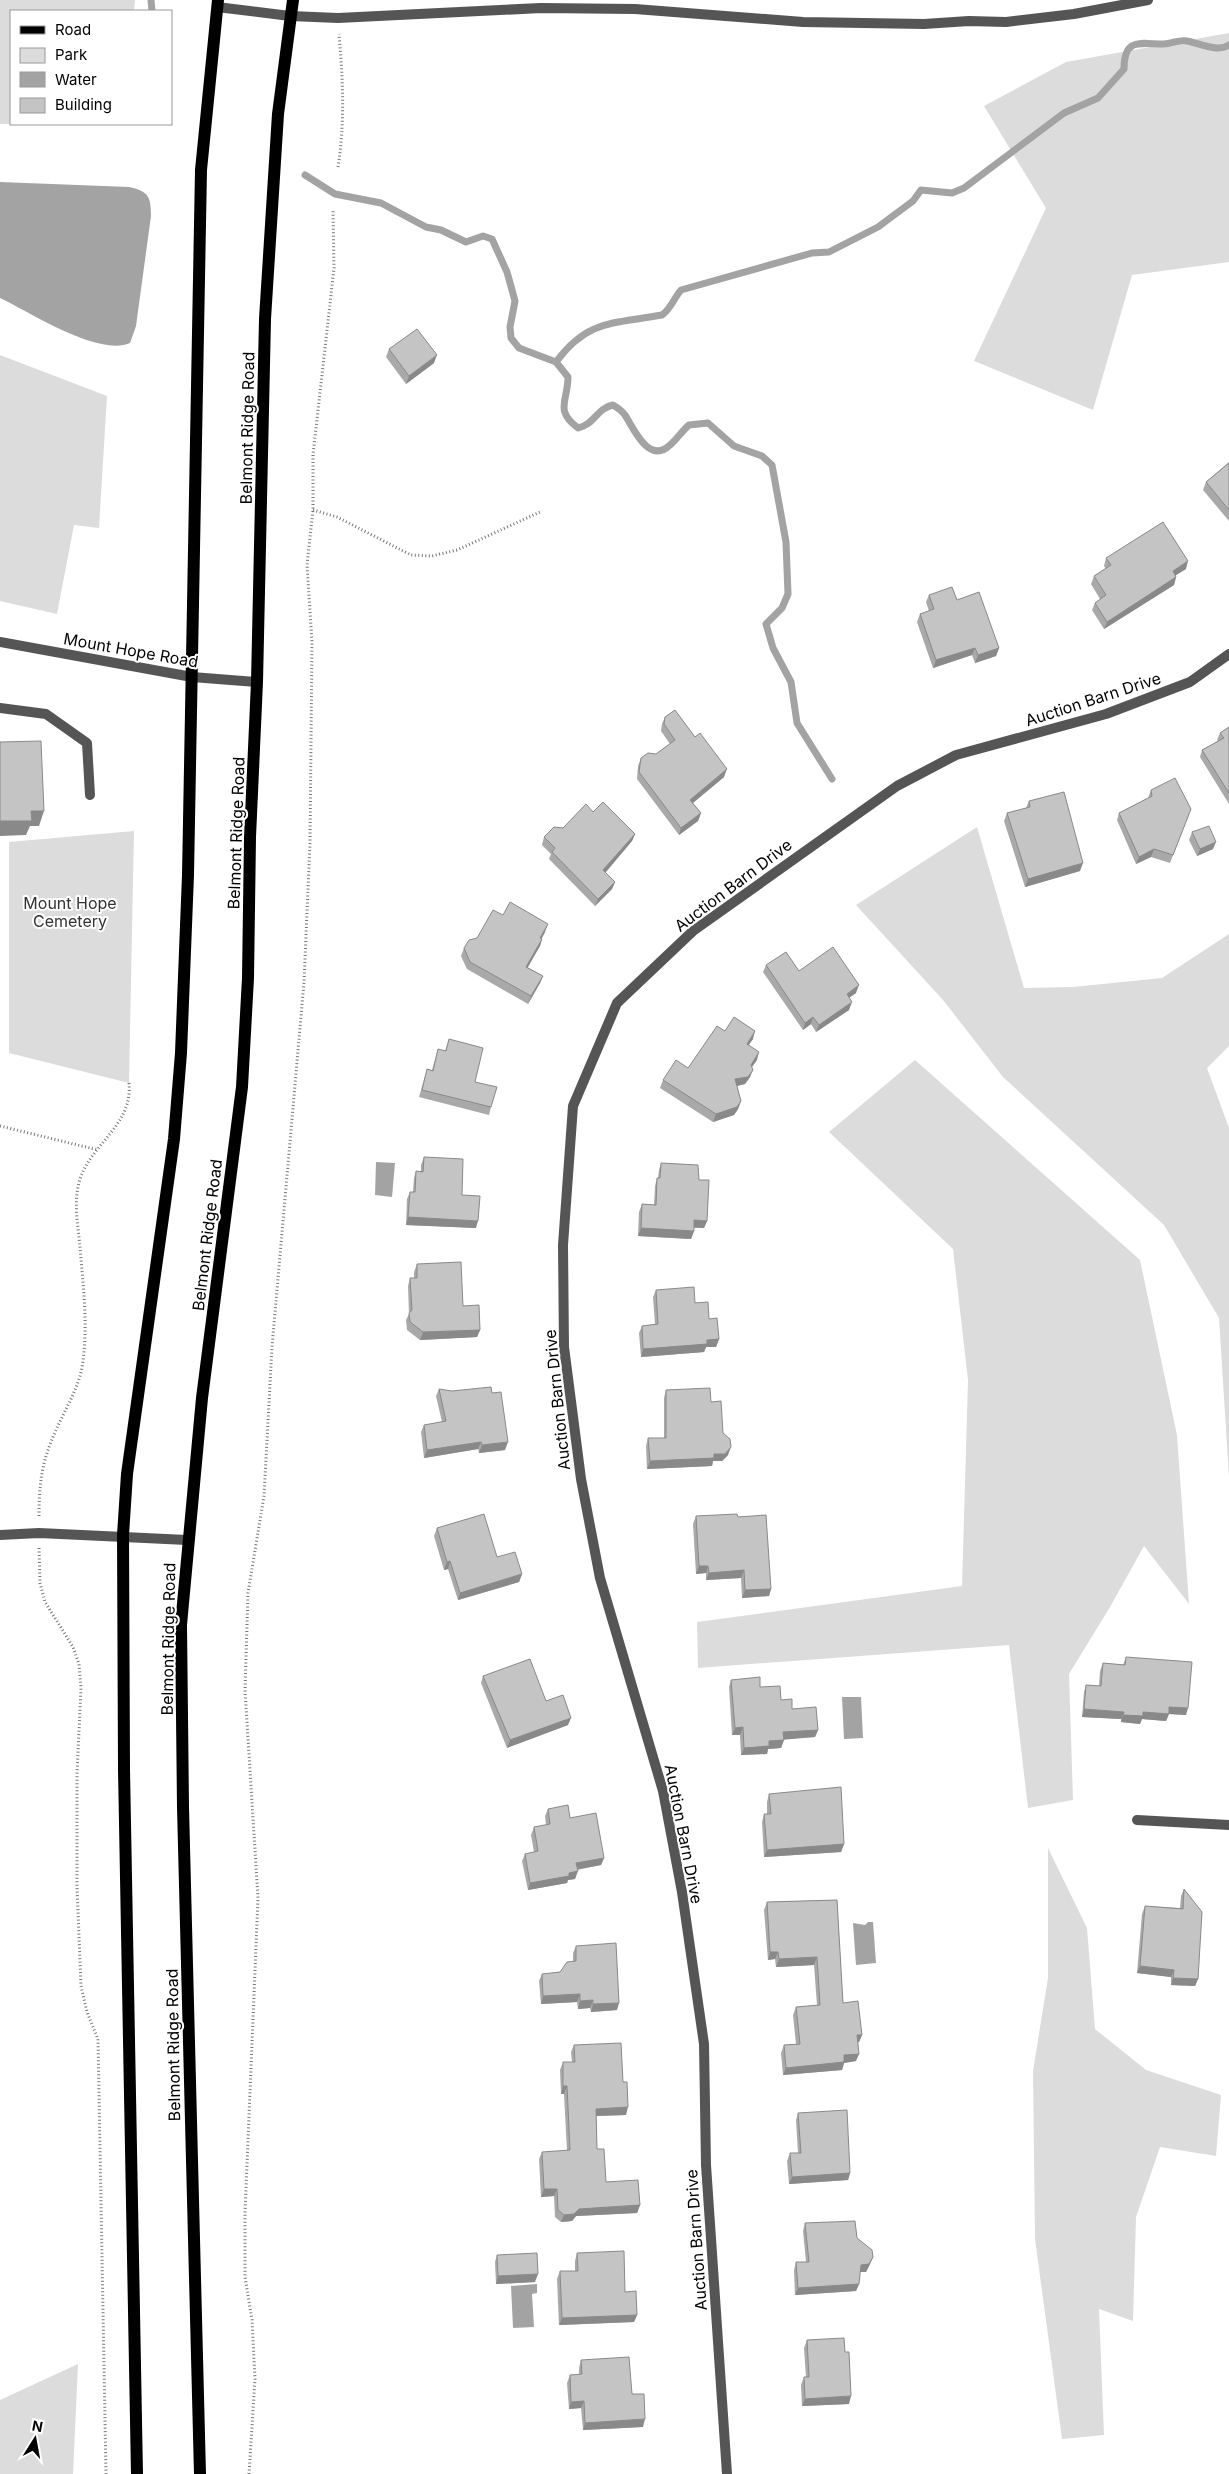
<svg xmlns="http://www.w3.org/2000/svg" width="1229" height="2474" font-family="Inter,sans-serif">
<rect width="100%" height="100%" fill="#fff"/>
<path fill="#dcdcdc" d="M0 0H135L134 11H11V124H28H0Z
M1229 33V262L1132 275 1093 410 974 361 1046 208 984 106 1066 62Z
M0 355 107 396 99 528 74 525 57 614 0 601Z
M977 827 1024 988 1073 987 1162 978 1229 934V1046L1207 1068 1229 1128V1477L1219 1318 1164 1225 1003 1077 943 1000 856 905Z
M134 831 129 1083 9 1053V842Z
M915 1060 1140 1260 1177 1435 1189 1604 1144 1546 1110 1607 1069 1674 1073 1800 1028 1808 1009 1645 698 1668 697 1622 962 1586 968 1380 953 1249 829 1132Z
M1048 1848 1087 1928 1095 2029 1146 2070 1221 2095 1216 2156 1160 2147 1136 2217 1133 2321 1099 2309 1104 2435 1062 2439 1035 2239 1033 2071 1048 1978Z
M78 2364 73 2474H0V2400Z"/>
<path fill="#a3a3a3" d="M0 182 129 187C148 191 151 196 151 216L136 326 130 343C98 357 30 312 0 298Z
M376 1162 395 1163 392 1197 375 1195Z
M842 1697H861L863 1738 844 1739Z
M868 1922H873L876 1963 856 1965 853 1923 865 1925Z
M537 2284V2293L532 2294 534 2327 513 2328 511 2286Z"/>
<g fill="none" stroke-linecap="round" stroke-linejoin="round">
<path stroke="#a3a3a3" stroke-width="7" d="M151 0 152 11
M305 175 335 194 381 203 426 227 441 230 466 242 483 236 492 239 507 272 515 301 510 327 511 338 519 348 556 362 568 377C568 401 554 410 578 428 594 425 597 408 613 405 618 408 622 411 625 415 634 429 649 465 670 445 677 439 682 431 689 425L708 423 734 446 762 456 772 465 786 542 788 594 782 608 766 624 773 648 791 682 797 723 832 779
M556 362C588 319 613 324 662 315 671 309 674 298 681 290L812 253 829 252 878 227 913 201 921 190 952 193 964 188 1064 113 1098 98 1124 69C1124 37 1140 44 1164 44 1172 44 1179 39 1187 41 1199 43 1218 53 1229 45"/>
<path stroke="#777" stroke-width="3" stroke-dasharray="1 2.5" stroke-linecap="butt" d="M338 167C345 123 343 79 339 34
M313 510 337 517 411 555 432 556 457 550 540 512
M0 1126 98 1150
M39 1516C39 1490 41 1466 51 1442 61 1415 80 1389 83 1361 88 1322 83 1285 80 1247 78 1225 73 1201 80 1179 92 1143 133 1125 129 1083
M39 1548 40 1583 45 1602 73 1647 79 1664 81 1688 77 1774V1887L81 1986 87 2012 98 2039 106 2474
M249 2474 255 2379 252 2320 245 2277V2213L258 1898 245 1690 248 1593 264 1496 272 1347 304 982 310 843 312 642 307 565 313 510V455L334 268 333 209"/>
<path stroke="#555" stroke-width="10" d="M0 708 46 714 87 743 90 795"/>
<path stroke="#555" stroke-width="10" d="M0 642 192 677 257 682
M0 1535 39 1533 187 1540
M1137 1820 1229 1825
M727 2474 706 2165 704 2044 682 1892 663 1791 600 1578 581 1479 564 1347 563 1245 573 1106 617 1003 693 931 897 786 956 755 1106 714 1190 682 1229 654"/>
<path stroke="#555" stroke-width="10" d="M217 7 290 16 338 18 541 8 635 9 803 22 924 24 969 21 1006 22 1074 14 1148 0"/>
<path stroke="#000" stroke-width="12" d="M137 2474 124 1769 123 1535 127 1474 174 1139 181 1053 188 875 201 170 218 0
M200 2474 183 1807 181 1625 202 1398 242 1087 248 978 250 837 257 682 265 319 278 114 293 0"/>
</g>
<path fill="#a9a9a9" d="M389 349 434 363 406 384 386 357Z
M1229 462V521L1203 490 1206 482Z
M1106 558 1186 569 1175 575 1176 577 1174 585 1104 629 1092 610 1095 603 1100 599 1091 584 1094 576 1106 569 1104 566Z
M929 595 957 600 999 648 996 656 975 663 972 655 933 668 917 622 920 614 929 611 926 602Z
M665 717 724 777 693 803 701 813 698 821 679 835 637 779 638 766 641 758 656 754 670 744 661 731 662 724Z
M1229 727V804L1200 757 1202 750 1218 741 1217 740 1220 733Z
M1151 790 1191 809 1170 863 1151 857 1136 864 1117 820 1119 813 1148 798Z
M1029 801 1080 871 1025 887 1004 821 1007 813 1026 808Z
M593 812 635 834 632 841 605 872 615 882 612 889 595 906 549 859 551 854 542 845 544 837Z
M1192 832 1213 849 1197 856 1189 840Z
M503 915 545 932 542 938V939L540 946 527 967 543 976 540 983 528 1004 467 969 461 956 464 948 477 938Z
M766 965 799 971 856 993 849 998V1010L816 1032 811 1024 803 1030 763 972Z
M725 1031 753 1039 748 1045 757 1060 752 1067 750 1077 745 1084 737 1086 741 1101 738 1109 734 1115 713 1122 660 1088 663 1080 688 1068Z
M449 1039 491 1107 489 1115 419 1097 427 1069 432 1070 438 1049 445 1051Z
M424 1157 462 1195 476 1228 406 1225 407 1199 410 1192H413L414 1178 416 1171H421V1165Z
M661 1163 699 1180 707 1221 704 1228H694V1231L691 1239 638 1236 639 1212 642 1204 654 1205 655 1186 657 1178H658L659 1170Z
M417 1264 463 1306 480 1330 477 1337 420 1340 407 1330 406 1320 409 1314 408 1286 410 1278H414V1272Z
M656 1290 695 1303 709 1319 719 1339 716 1347H706L704 1352 641 1357 639 1333 642 1326 655 1324 653 1297Z
M439 1389 505 1450 479 1453 478 1449 424 1458 421 1432 424 1425 442 1422 436 1396Z
M666 1390 711 1402 723 1433 728 1455 722 1461H713L712 1466 647 1469 646 1446 648 1438H664V1398Z
M696 1516 738 1517 771 1589 769 1596 742 1598 741 1578 706 1580V1573L696 1574 693 1524Z
M437 1528 497 1557 522 1574 519 1582 458 1600 448 1569 444 1570 434 1536Z
M1126 1657 1186 1715 1169 1714 1166 1721 1142 1719 1140 1724 1121 1722V1719L1082 1717 1084 1692 1086 1685 1099 1686 1100 1671 1103 1663 1123 1665Z
M483 1676 546 1701 568 1725 507 1748 481 1683Z
M731 1680 760 1687 781 1700 818 1730 815 1737 784 1739 781 1748 768 1749 767 1754 741 1755 740 1735H732L729 1687Z
M769 1794 844 1844 841 1852 764 1857 762 1822 764 1814H767V1802Z
M548 1809 570 1818 604 1858 601 1865 577 1870 575 1879 568 1880 567 1883 528 1890 522 1861 525 1854 534 1852 531 1835 534 1827 546 1825 545 1816Z
M1184 1889 1198 1979 1195 1986 1171 1985V1977L1137 1973 1142 1914 1145 1906 1180 1908 1181 1896Z
M837 1900 843 2003 862 2035 859 2042H858L856 2061 844 2063 842 2070 783 2075 781 2053 784 2045 796 2044 793 2015 796 2007 817 2005 814 1965 776 1967 775 1959 768 1960 764 1910 767 1902Z
M576 1946 617 2010 591 2012 590 2008 578 2009 577 2002 541 2004 539 1981 542 1974 560 1972 573 1962V1953Z
M574 2045 623 2082 626 2115 596 2116 597 2149 606 2182 640 2205 637 2213 576 2216 572 2221 561 2222 555 2217 554 2196 541 2197 539 2159 542 2152 567 2151 564 2094H561L560 2070 563 2062H572L571 2052Z
M798 2113 850 2173 848 2180 789 2184 787 2161 790 2153H798L796 2120Z
M805 2223 857 2238 873 2257 870 2264 866 2272H860L859 2284 856 2291 795 2295 794 2270 796 2262H806L803 2231Z
M577 2253 625 2292 637 2315 634 2322 559 2325 557 2279 560 2271H575V2261Z
M497 2255 535 2282 496 2284 495 2262Z
M807 2340 849 2404 802 2406 801 2385 804 2377H806L804 2348Z
M581 2360 632 2394 643 2427 583 2430 581 2408 569 2409 567 2383 570 2375H579V2368Z"/>
<path fill="#898989" d="M437 355 434 363 406 384 409 376Z
M1188 561 1186 569 1170 579 1173 571Z
M1176 577 1174 585 1104 629 1107 622Z
M975 648 972 655 933 668 936 660Z
M999 648 996 656 975 663 978 655Z
M727 769 724 777 688 807 690 800Z
M31 811H44L39 826H30L26 835 0 836V821Z
M701 813 698 821 679 835 681 828Z
M635 834 632 841 601 878 603 870Z
M1216 842 1213 849 1197 856 1200 849Z
M1154 849 1151 857 1136 864 1139 857Z
M1083 863 1080 871 1025 887 1028 879Z
M615 882 612 889 595 906 598 899Z
M548 924 545 932 538 945 540 938Z
M542 939 540 946 524 974 526 967Z
M543 976 540 983 528 1004 531 996Z
M859 985 856 993 844 1001 847 994Z
M852 1002 849 1010 816 1032 819 1025Z
M813 1017 811 1024 803 1030 805 1023Z
M755 1031 753 1039 744 1052 747 1044Z
M759 1052 757 1060 748 1072 751 1065Z
M753 1070 750 1077 745 1084 732 1087 735 1079Z
M741 1101 738 1109 734 1115 713 1122 716 1114Z
M408 1217 478 1221 476 1228 406 1225Z
M694 1220 707 1221 704 1228 692 1227Z
M641 1228 694 1231 691 1239 638 1236Z
M480 1330 477 1337 420 1340 423 1332Z
M719 1339 716 1347H706L704 1352 641 1357 643 1349 707 1340Z
M481 1442 478 1449 424 1458 427 1450Z
M508 1442 505 1450 479 1453 482 1445Z
M731 1447 728 1455 722 1461H713L712 1466 647 1469 650 1461 714 1454Z
M450 1561 448 1569 444 1570 447 1562Z
M699 1566H708L706 1573 696 1574Z
M744 1570 741 1578 706 1580 709 1573Z
M522 1574 519 1582 458 1600 460 1593Z
M771 1589 769 1596 742 1598 745 1590Z
M1169 1707 1188 1708 1186 1715 1169 1714 1166 1721 1142 1719 1140 1724 1121 1722 1123 1715Z
M1084 1709 1124 1712 1121 1719 1082 1717Z
M571 1718 568 1725 507 1748 510 1740Z
M743 1727 740 1735H732L735 1728Z
M818 1730 815 1737 780 1740 783 1732Z
M784 1740 781 1748 768 1749 767 1754 741 1755 744 1748 769 1741Z
M844 1844 841 1852 764 1857 767 1850Z
M604 1858 601 1865 573 1870 576 1863Z
M578 1871 575 1879 568 1880 567 1883 528 1890 530 1883Z
M770 1952H778L775 1959 768 1960Z
M817 1957 814 1965 776 1967 779 1959Z
M1140 1966 1174 1970 1171 1977 1137 1973Z
M1173 1978 1198 1979 1195 1986 1171 1985Z
M580 1994 577 2002 541 2004 543 1996Z
M593 2000 590 2008 578 2009 580 2001Z
M619 2003 617 2010 591 2012 593 2004Z
M857 2035H862L859 2042 854 2043Z
M859 2054 856 2061 844 2063 842 2070 783 2075 786 2068 844 2055Z
M563 2086H567L564 2094H561Z
M628 2107 626 2115 593 2116 596 2109Z
M850 2173 848 2180 789 2184 792 2177Z
M544 2189H557L554 2196 541 2197Z
M640 2205 637 2213 576 2216 572 2221 561 2222 564 2215 579 2209Z
M873 2257 870 2264 866 2272H858L861 2265Z
M538 2274 535 2282 496 2284 498 2276Z
M859 2284 856 2291 795 2295 798 2288Z
M637 2315 634 2322 559 2325 562 2318Z
M851 2396 849 2404 802 2406 805 2399Z
M584 2401 581 2408 569 2409 571 2402Z
M645 2419 643 2427 583 2430 585 2423Z"/>
<path fill="#c4c4c4" stroke="#898989" d="M417 329 437 355 409 376 389 349Z
M1229 463V510L1206 482Z
M1163 522 1188 561 1173 571 1176 577 1107 622 1095 603 1106 595 1094 576 1111 565 1106 558Z
M952 587 957 600 979 592 999 648 978 655 975 648 936 660 920 614 934 609 929 595Z
M675 710 695 737 700 733 727 769 690 800 701 813 681 828 639 772 641 758 648 753 656 754 675 740 664 724 665 717Z
M1229 727V793L1202 750 1224 738 1220 733Z
M41 741 44 811H31L32 821H0V742Z
M1175 778 1191 809 1173 855 1154 849 1139 857 1119 813 1152 796 1151 790Z
M1064 792 1083 863 1028 879 1007 813 1030 807 1029 801Z
M603 802 635 834 603 870 615 882 598 899 552 852 555 848 544 837 554 827 563 828 586 804 593 812Z
M1209 826 1216 842 1200 849 1192 832Z
M510 902 548 924 540 938 542 939 526 967 543 976 531 996 470 962 464 948 469 940 477 938 493 910 503 915Z
M833 947 859 985 847 994 852 1002 819 1025 813 1017 805 1023 766 965 786 952 799 971Z
M734 1017 755 1031 747 1044 759 1052 751 1065 753 1070 748 1077 735 1079 741 1101 737 1107 716 1114 663 1080 676 1060 688 1068 717 1026 725 1031Z
M449 1039 483 1048 475 1082 497 1087 491 1107 422 1090 427 1069 433 1071 438 1049 446 1051Z
M424 1157 463 1159 462 1195 480 1196 478 1221 408 1217 410 1192H415L416 1171 423 1172Z
M661 1163 698 1165 699 1180H709L707 1221 694 1220V1231L641 1228 642 1204 656 1205 657 1178H660Z
M461 1262 463 1306 479 1305 480 1330 423 1332 410 1322 409 1313 412 1310 410 1278H417V1264Z
M694 1287 695 1303 708 1302 709 1319 717 1318 719 1339 707 1340V1344L643 1349 642 1326 658 1324 656 1290Z
M491 1387 492 1393 501 1392 508 1442 482 1445 481 1442 427 1450 424 1425 446 1421 439 1389 452 1391Z
M710 1388 711 1402 721 1401 723 1433 730 1439 731 1447 725 1454H714V1458L650 1461 648 1438H666V1390Z
M484 1514 497 1557 515 1552 522 1574 460 1593 450 1561 447 1562 437 1528Z
M737 1514 738 1517 766 1515 771 1589 745 1590 744 1570 709 1573 708 1566H699L696 1516Z
M1126 1657 1192 1662 1188 1708 1169 1707V1714L1143 1712V1716L1123 1715 1124 1712 1084 1709 1086 1685 1101 1686 1103 1663 1125 1665Z
M530 1659 546 1701 563 1695 571 1718 510 1740 483 1676Z
M760 1677V1687L780 1686 781 1700 792 1699V1709L816 1707 818 1730 783 1732 784 1740 769 1741V1746L744 1748 743 1727 735 1728 731 1680Z
M841 1787 844 1844 767 1850 764 1814H771L769 1794Z
M568 1805 570 1818 596 1813 604 1858 576 1863 578 1871 569 1873V1876L530 1883 525 1854 538 1851 534 1827 550 1824 548 1809Z
M1184 1889 1202 1912 1198 1979 1173 1978 1174 1970 1140 1966 1145 1906 1183 1909Z
M837 1900 843 2003 858 2001 862 2035H857L859 2054 844 2055V2062L786 2068 784 2045 800 2044 796 2007 820 2005 817 1957 779 1959 778 1952H770L767 1902Z
M616 1943 619 2003 593 2004V2000L580 2001V1994L543 1996 542 1974 560 1972 567 1962 576 1961V1946Z
M621 2043 623 2082H627L628 2107 596 2109 597 2149H604L606 2182 638 2180 640 2205 579 2209 574 2214 564 2215 558 2210 557 2189H544L542 2152 570 2150 567 2086H563V2062H575L574 2045Z
M847 2110 850 2173 792 2177 790 2153H801L798 2113Z
M855 2221 857 2238 872 2250 873 2257 869 2264 861 2265 859 2284 798 2288 796 2262H809L805 2223Z
M624 2251 625 2292 636 2291 637 2315 562 2318 560 2271H578L577 2253Z
M537 2253 538 2274 498 2276 497 2255Z
M844 2338 845 2352H849L851 2396 805 2399 804 2377H809L807 2340Z
M629 2357 632 2394H644L645 2419 585 2423 584 2401 571 2402 570 2375 582 2374 581 2360Z"/>
<g text-anchor="middle" dominant-baseline="central" stroke-width="4" stroke-linejoin="round" paint-order="stroke">
<g font-size="16" fill="#000" stroke="#fff">
<text transform="translate(247 428) rotate(-89)">Belmont Ridge Road</text>
<text transform="translate(131 650) rotate(10)">Mount Hope Road</text>
<text transform="translate(1093 699) rotate(-18)">Auction Barn Drive</text>
<text transform="translate(236 833) rotate(-88)">Belmont Ridge Road</text>
<text transform="translate(733 885) rotate(-37)">Auction Barn Drive</text>
<text transform="translate(207 1235) rotate(-83)">Belmont Ridge Road</text>
<text transform="translate(557 1400) rotate(-96)">Auction Barn Drive</text>
<text transform="translate(168 1639) rotate(-89)">Belmont Ridge Road</text>
<text transform="translate(684 1834) rotate(79)">Auction Barn Drive</text>
<text transform="translate(173 2045) rotate(-91)">Belmont Ridge Road</text>
<text transform="translate(696 2240) rotate(-94)">Auction Barn Drive</text>
</g>
<g font-size="16" fill="#333" stroke="#fff">
<text x="70" y="903">Mount Hope<tspan x="70" dy="18">Cemetery</tspan></text>
</g>
</g>
<rect x="10" y="10" width="162" height="115" fill="#ffffff" stroke="#999999"/>
<rect x="20" y="26" width="25" height="8" fill="#000000" stroke="#999999"/>
<text x="55" y="35" font-size="15" fill="#000000">Road</text>
<rect x="20" y="48" width="25" height="15" fill="#dcdcdc" stroke="#999999"/>
<text x="55" y="60" font-size="15" fill="#000000">Park</text>
<rect x="20" y="72" width="25" height="15" fill="#a3a3a3" stroke="#999999"/>
<text x="55" y="85" font-size="15" fill="#000000">Water</text>
<rect x="20" y="98" width="25" height="15" fill="#c4c4c4" stroke="#999999"/>
<text x="55" y="110" font-size="15" fill="#000000">Building</text>
<g transform="translate(35 2439) rotate(11)" stroke="#ffffff" stroke-width="4" paint-order="stroke">
<path d="M0-4L9 19L0 12L-9 19Z" fill="#000000"/>
<text y="-8" font-size="14" font-weight="bold" text-anchor="middle" fill="#000000">N</text>
</g>
</svg>
